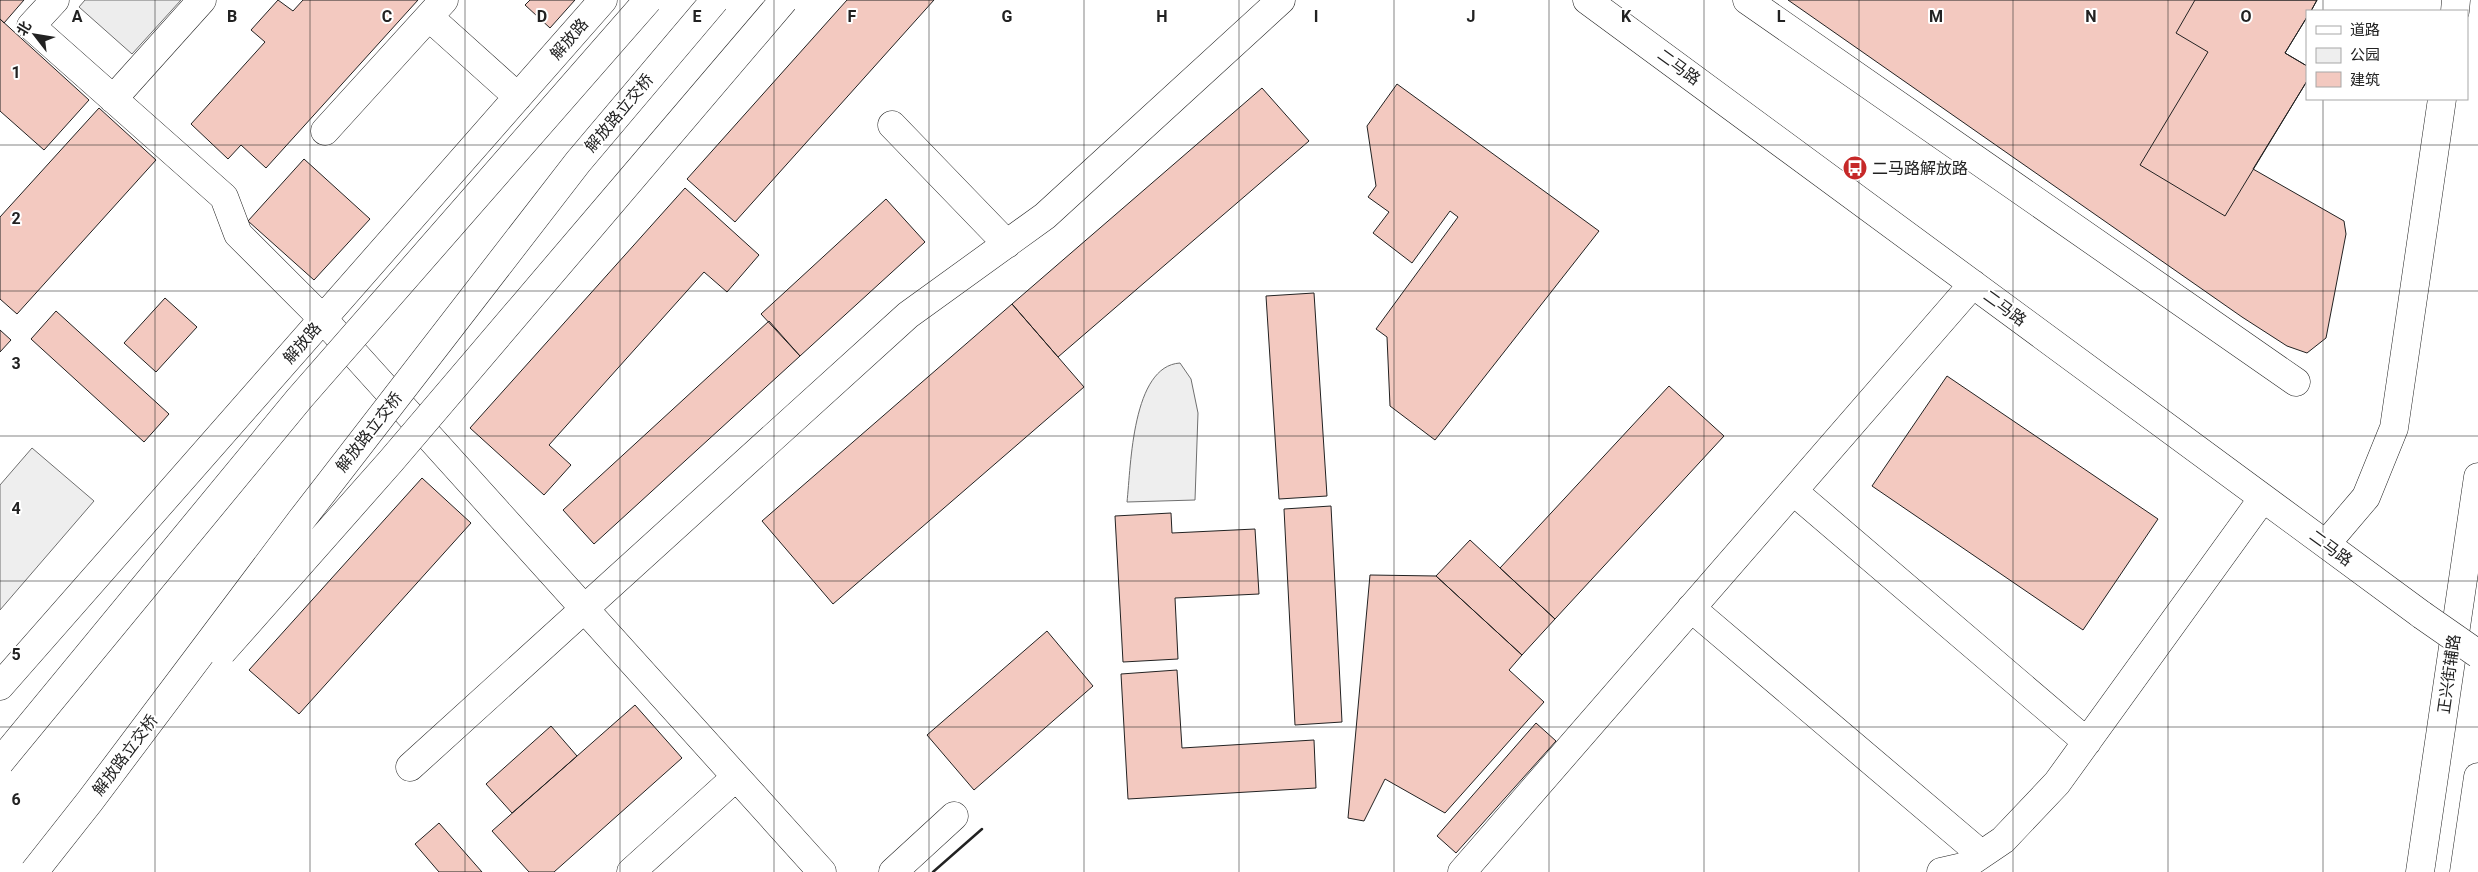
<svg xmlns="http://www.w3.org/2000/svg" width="2478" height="872" font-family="Roboto,'Noto Sans SC',sans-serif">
<rect width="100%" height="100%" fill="#fff"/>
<path fill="#eee" stroke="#6f6f6f" d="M1180 363 1191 379 1198 413 1195 500 1127 502C1131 465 1132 366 1180 363Z
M32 448 94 501 0 610V485Z"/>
<path fill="#ededed" stroke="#6f6f6f" d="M85 0H181L132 54 79 7Z"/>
<path fill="#f3c9c0" stroke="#222" d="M0 0H24L4 23 0 19Z
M278 0 293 11 303 0H418L266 168 241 145 228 159 191 124 265 42 251 30Z
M530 0H575L550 28 525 5Z
M847 0H934L735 222 687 179Z
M1788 0H2317L2311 11H2307V17L2285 53 2307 66V81L2253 169 2344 221 2346 234 2326 338 2307 353 2287 346 2242 317Z
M2195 0H2317L2311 11H2307V17L2285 53 2307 66V81L2225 216 2140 165 2208 52 2176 33Z
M0 19 89 100 44 150 0 111Z
M1397 84 1599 231 1435 440 1390 406 1387 337 1376 329 1458 217 1450 211 1412 263 1373 233 1389 212 1368 197 1376 186 1367 126Z
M1262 88 1309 141 1058 357 1012 304Z
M99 108 156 160 17 314 0 299V217Z
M304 159 370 219 314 280 248 221Z
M685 188 759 255 727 292 704 272 549 445 571 465 544 495 470 428Z
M886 199 925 242 800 356 761 314Z
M1314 293 1327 496 1279 499 1266 296Z
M165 298 197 327 156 372 124 343Z
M1012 304 1084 387 833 604 762 521Z
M56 311 169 414 144 442 31 339Z
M769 321 800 356 594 544 563 510Z
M0 330 11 340 0 352Z
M1947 376 2158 519 2083 630 1872 486Z
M1669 386 1724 436 1555 619 1500 568Z
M422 478 471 523 299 714 249 670Z
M1331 506 1342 722 1295 725 1284 509Z
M1171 513 1172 533 1255 529 1259 594 1175 598 1178 659 1123 662 1115 516Z
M1470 540 1555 619 1522 655 1436 576Z
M1370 575 1436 576 1522 655 1509 670 1544 702 1445 813 1385 779 1364 821 1348 818Z
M1047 631 1093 686 974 790 927 735Z
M1177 670 1182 748 1314 740 1316 788 1128 799 1121 674Z
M635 705 682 758 554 872H529L492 831Z
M1536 723 1556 741 1456 853 1437 836Z
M551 726 577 756 512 813 486 784Z
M439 823 482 872H439L415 844Z"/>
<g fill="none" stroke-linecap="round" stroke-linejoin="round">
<defs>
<path id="minor" d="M55 0 31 26 224 197 238 234 323 319 822 872
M1587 0 2422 615
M1747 0 2296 382
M2455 11 2456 0
M429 17 518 97
M113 99 202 0
M892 125 1007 244
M325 131 444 0
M1793 491 2087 742
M2326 544 2366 497 2394 428 2442 99
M1691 608 1981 854
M0 686 603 0
M410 767 908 315 1045 216 1281 0
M631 872 736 777
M893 872 954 816
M1462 872 1973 284
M1941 872 1963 867 2003 840 2057 783 2263 498
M2420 872 2478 477"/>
<path id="major" d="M2464 872 2478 777"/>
</defs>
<use href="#minor" stroke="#222" stroke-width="29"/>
<use href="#major" stroke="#222" stroke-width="29"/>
<use href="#minor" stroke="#fff" stroke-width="28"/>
<use href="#major" stroke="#fff" stroke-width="28"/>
<defs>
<path id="minor-bridge" d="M2422 615 2478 654"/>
<path id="major-bridge" d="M222 652 391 461 784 0
M0 762 299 399 648 0
M34 872 90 801 302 519 578 162 715 0"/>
</defs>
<use href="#minor-bridge" stroke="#222" stroke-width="29" stroke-linecap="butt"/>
<use href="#major-bridge" stroke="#222" stroke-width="29" stroke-linecap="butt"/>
<use href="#minor-bridge" stroke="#fff" stroke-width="28"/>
<use href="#major-bridge" stroke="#fff" stroke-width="28"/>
<path stroke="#222" stroke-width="2.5" d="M933 872 982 829"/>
</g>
<path fill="none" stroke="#222" stroke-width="1" stroke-opacity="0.55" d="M155 0V872M310 0V872M465 0V872M620 0V872M774 0V872M929 0V872M1084 0V872M1239 0V872M1394 0V872M1549 0V872M1704 0V872M1859 0V872M2013 0V872M2168 0V872M2323 0V11M2323 99V872M0 145H2478M0 291H2478M0 436H2478M0 581H2478M0 727H2478"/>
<defs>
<symbol id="bus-disc" viewBox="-11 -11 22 22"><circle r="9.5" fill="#c62828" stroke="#fff"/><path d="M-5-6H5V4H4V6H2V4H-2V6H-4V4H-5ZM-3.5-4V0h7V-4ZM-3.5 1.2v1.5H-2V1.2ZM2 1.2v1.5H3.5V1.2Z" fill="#fff"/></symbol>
</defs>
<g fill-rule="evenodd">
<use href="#bus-disc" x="1841" y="154" width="28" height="28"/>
</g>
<g text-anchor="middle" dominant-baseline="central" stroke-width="4" stroke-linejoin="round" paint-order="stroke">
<g font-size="16" fill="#222" stroke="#fff">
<text transform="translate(569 39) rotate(-49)">解放路</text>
<text transform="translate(1679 67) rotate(36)">二马路</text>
<text transform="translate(619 113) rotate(-50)">解放路立交桥</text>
<text transform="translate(2005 308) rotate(36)">二马路</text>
<text transform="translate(302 343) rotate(-49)">解放路</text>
<text transform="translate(369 432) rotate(-52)">解放路立交桥</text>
<text transform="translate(2331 548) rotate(36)">二马路</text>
<text transform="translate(2449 674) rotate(-82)">正兴街辅路</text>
<text transform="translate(125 755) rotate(-53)">解放路立交桥</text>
</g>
<g font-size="16" fill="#222" stroke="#fff" text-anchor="start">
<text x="1872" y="168">二马路解放路</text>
</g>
</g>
<g font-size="16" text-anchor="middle" font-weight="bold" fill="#222" stroke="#fff" stroke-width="4" stroke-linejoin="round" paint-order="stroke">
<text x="77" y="22">A</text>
<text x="232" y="22">B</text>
<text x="387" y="22">C</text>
<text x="542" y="22">D</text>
<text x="697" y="22">E</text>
<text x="852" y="22">F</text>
<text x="1007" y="22">G</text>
<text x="1162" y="22">H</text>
<text x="1316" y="22">I</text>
<text x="1471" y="22">J</text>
<text x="1626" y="22">K</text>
<text x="1781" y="22">L</text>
<text x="1936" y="22">M</text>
<text x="2091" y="22">N</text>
<text x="2246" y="22">O</text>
<text x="16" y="78">1</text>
<text x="16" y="224">2</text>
<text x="16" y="369">3</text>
<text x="16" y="514">4</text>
<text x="16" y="660">5</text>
<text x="16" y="805">6</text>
</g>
<rect x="2306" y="10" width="162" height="90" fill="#ffffff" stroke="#a7a7a7"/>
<rect x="2316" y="26" width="25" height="8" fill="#ffffff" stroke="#a7a7a7"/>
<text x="2350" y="35" font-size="15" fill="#222222">道路</text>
<rect x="2316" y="48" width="25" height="15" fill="#eeeeee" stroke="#a7a7a7"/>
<text x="2350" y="60" font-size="15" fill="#222222">公园</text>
<rect x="2316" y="72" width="25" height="15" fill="#f3c9c0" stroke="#a7a7a7"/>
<text x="2350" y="85" font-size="15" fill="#222222">建筑</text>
<g transform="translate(35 35) rotate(301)" stroke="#ffffff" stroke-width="4" paint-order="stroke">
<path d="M0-4L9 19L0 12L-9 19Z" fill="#222222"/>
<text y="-8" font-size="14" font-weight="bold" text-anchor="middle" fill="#222222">北</text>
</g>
</svg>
